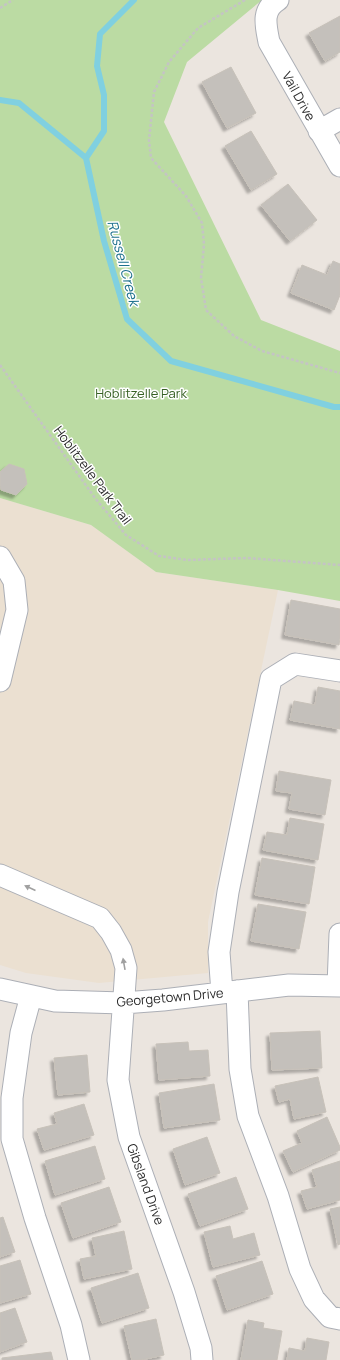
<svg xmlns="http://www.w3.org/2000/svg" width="340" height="1360" font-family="Manrope,sans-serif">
<defs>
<filter id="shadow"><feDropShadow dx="-3.5" dy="3.5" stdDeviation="1" flood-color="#0004"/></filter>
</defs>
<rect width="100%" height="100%" fill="#ebe5df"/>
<path fill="#ebe0d1" d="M0 498 91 525 156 572 278 590 208 922V973L99 983 26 973 0 965Z"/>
<path fill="#bbdba3" d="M0 0H262L187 62 164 122 261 320 340 351V601L278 590 156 572 91 525 0 498Z"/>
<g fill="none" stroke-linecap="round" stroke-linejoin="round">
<path stroke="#80d0e0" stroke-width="6" d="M0 100 19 103 86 158 104 241 127 319 171 361 334 407H340
M86 158 104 131V95L97 66 100 34 134 0"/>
</g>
<path fill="#c4c0bb" stroke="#c7c1b9" filter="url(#shadow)" d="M340 16V52L325 61 309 33Z
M231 67 256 113 227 128 202 82Z
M251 131 277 174 251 190 225 146Z
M288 184 317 220 290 241 261 205Z
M333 261 340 264V295L334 310 291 293 302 265 327 275Z
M9 464 24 469 27 484 16 495 1 490 0 486V472Z
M291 600 340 609V638L339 645 285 635Z
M318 687 340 691V729L290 720 294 701 315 705Z
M279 771 331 780 325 815 289 809 292 793 276 791Z
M290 818 324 824 318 860 263 850 267 832 287 835Z
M262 858 315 867 309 904 255 895Z
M258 904 306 912 299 949 251 941Z
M320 1031 322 1068 272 1070 270 1033Z
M188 1042 189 1051 208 1050 210 1076 159 1080 156 1044Z
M87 1055 90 1092 58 1095 54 1058Z
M318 1077 326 1112 294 1119 290 1099 279 1102 275 1086Z
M214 1084 220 1120 164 1128 159 1093Z
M84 1104 94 1135 44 1150 37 1129 57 1124 54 1113Z
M327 1117 340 1147V1150L293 1172 283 1151 302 1143 297 1131Z
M207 1137 220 1173 185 1185 173 1149Z
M95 1146 105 1179 55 1195 45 1161Z
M340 1161V1200L307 1209 301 1191 317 1187 312 1170Z
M236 1177 248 1209 200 1226 188 1194Z
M109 1187 121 1222 73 1238 61 1203Z
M340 1207V1244L338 1245 330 1209Z
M3 1217 15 1252 0 1257V1218Z
M230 1226 233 1239 254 1233 260 1255 213 1267 204 1232Z
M124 1231 132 1269 84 1279 80 1259 96 1256 92 1238Z
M20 1260 31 1294 0 1303V1266Z
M262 1261 273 1294 227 1310 216 1276Z
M138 1273 149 1308 102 1323 91 1288Z
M15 1308 27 1342 0 1352V1313Z
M156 1319 164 1355 141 1360H132L124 1326Z
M248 1320 264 1323 263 1328 282 1331 277 1360H241Z
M307 1338 329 1342 326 1360H287L289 1348 305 1351Z
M51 1352 53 1360H2V1358Z"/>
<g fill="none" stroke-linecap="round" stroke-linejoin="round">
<defs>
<path id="minor" d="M278 0C261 10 266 26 269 42L340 166
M319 131 340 119
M0 557 14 581 17 610 0 681
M0 875 100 918 111 932 121 950 126 968 118 1080 129 1137 184 1292 201 1348 202 1360
M338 986 340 934
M0 989 55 1001 123 1003 163 1000 289 985 340 986
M237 991 240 1069 248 1116 278 1196 300 1269 314 1299 330 1317 340 1319
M222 993 219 952 228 892 271 679 295 664 340 671
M31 996 21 1033 12 1098V1139L35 1218 71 1325 79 1360"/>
</defs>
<use href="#minor" stroke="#acafb6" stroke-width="23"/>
<path stroke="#c4c4c4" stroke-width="2.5" stroke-dasharray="3 2" stroke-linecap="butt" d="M245 0 198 28 169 62 154 92 149 140 151 158 186 196 202 223 204 244 201 278 206 310 234 336 262 351 340 373
M0 8 13 0
M0 365 95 498 126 535 159 556 187 560 247 558 340 565"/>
<use href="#minor" stroke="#fff" stroke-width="21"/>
</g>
<defs><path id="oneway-solid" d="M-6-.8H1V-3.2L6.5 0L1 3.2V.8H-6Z"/></defs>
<g fill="#a0a0a0">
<use href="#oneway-solid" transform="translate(30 888) rotate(-156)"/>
<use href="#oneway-solid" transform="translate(124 964) rotate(-100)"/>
</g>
<g text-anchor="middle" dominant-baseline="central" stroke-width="3" stroke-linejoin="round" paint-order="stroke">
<g font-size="13" fill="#2b2b2b" stroke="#fff">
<text transform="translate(299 96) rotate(61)">Vail Drive</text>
<text transform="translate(93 475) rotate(53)">Hoblitzelle Park Trail</text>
<text transform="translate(170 997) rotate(-5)">Georgetown Drive</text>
<text transform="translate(146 1184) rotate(70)">Gibsland Drive</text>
</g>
<g font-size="13" fill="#366024" stroke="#fff">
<text x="141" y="393">Hoblitzelle Park</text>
</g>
<g font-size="14" font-style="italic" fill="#1e718d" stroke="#fff">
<text transform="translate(124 263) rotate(75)">Russell Creek</text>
</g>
</g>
</svg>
